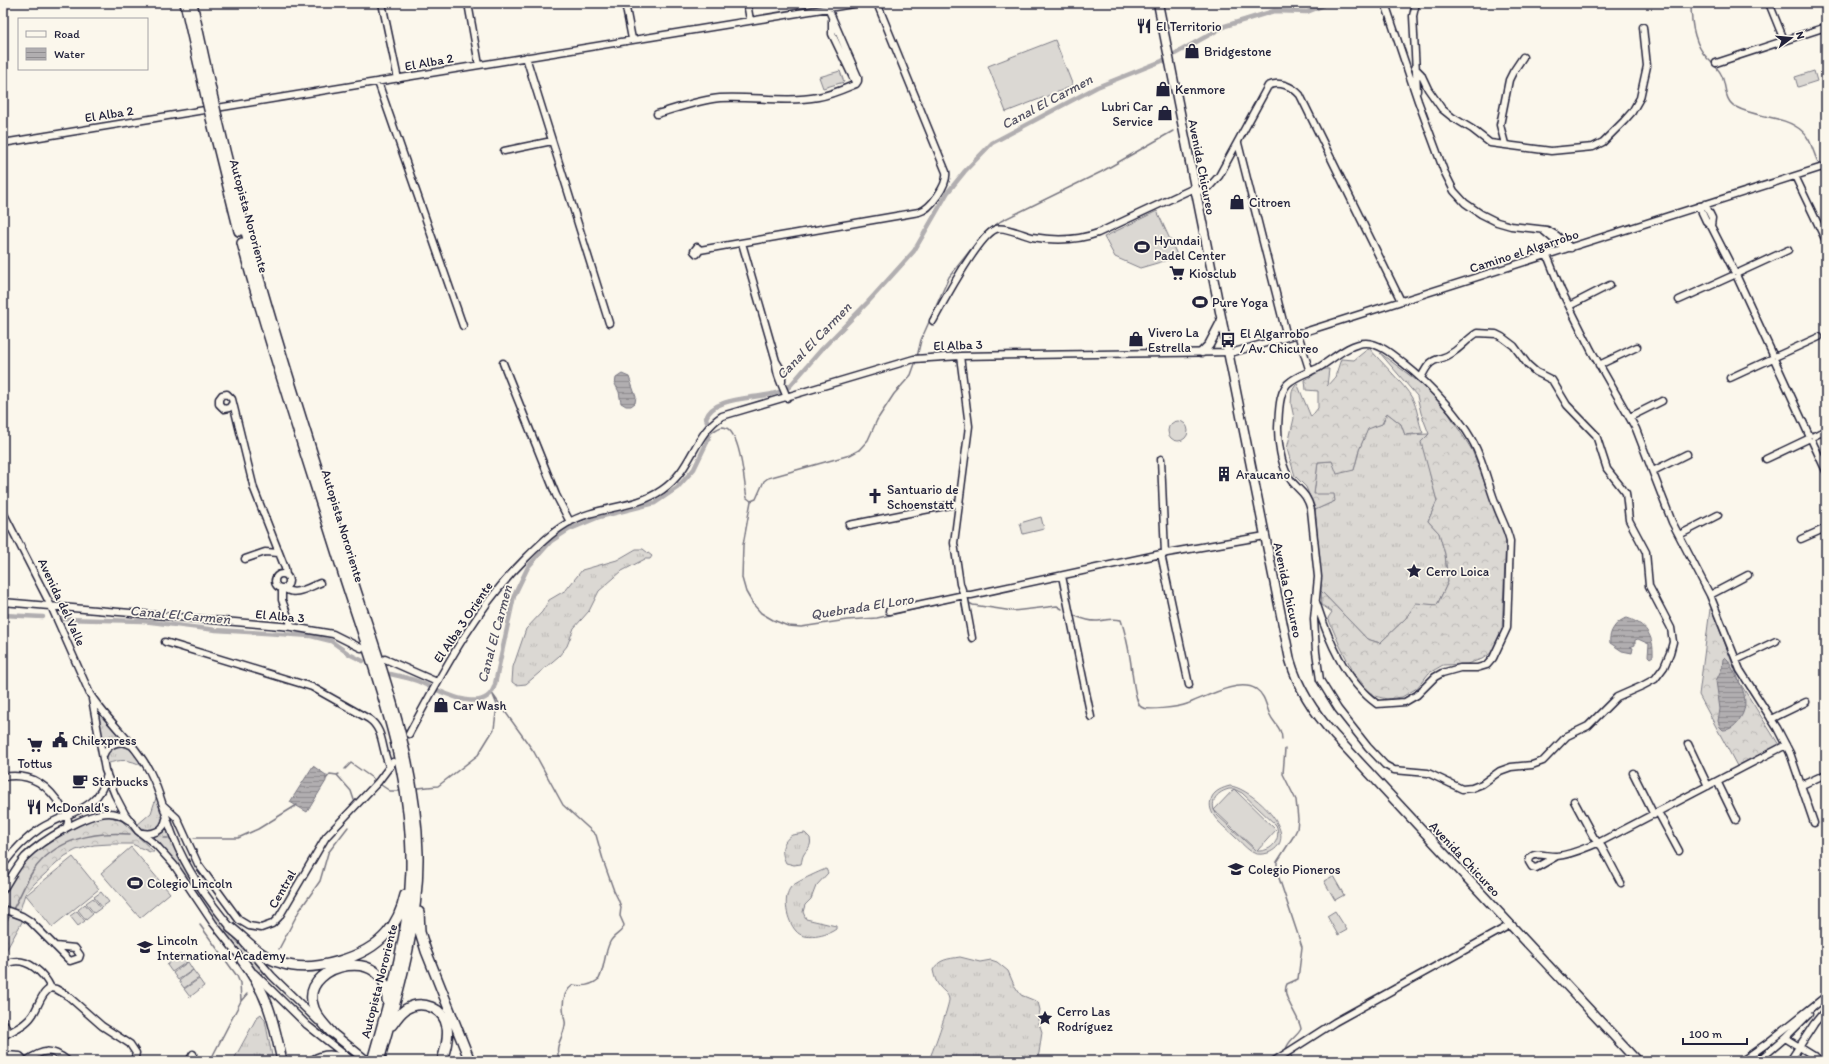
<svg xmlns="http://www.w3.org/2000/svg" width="1829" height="1064" font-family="Itim,sans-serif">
<defs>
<pattern id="grass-tufts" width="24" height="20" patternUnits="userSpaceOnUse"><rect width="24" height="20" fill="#dbd8d3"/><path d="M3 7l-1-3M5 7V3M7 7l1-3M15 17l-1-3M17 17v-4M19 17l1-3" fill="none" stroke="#bcb9b6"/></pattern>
<pattern id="forest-crowns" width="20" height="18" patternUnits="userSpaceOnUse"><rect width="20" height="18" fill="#dbd8d3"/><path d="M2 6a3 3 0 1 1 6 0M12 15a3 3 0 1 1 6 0" fill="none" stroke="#bcb9b6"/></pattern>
<pattern id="water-rules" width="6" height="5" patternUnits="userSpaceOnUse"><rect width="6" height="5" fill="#b1aeb0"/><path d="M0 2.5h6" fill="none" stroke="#908d90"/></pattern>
</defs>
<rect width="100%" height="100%" fill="#fbf7ec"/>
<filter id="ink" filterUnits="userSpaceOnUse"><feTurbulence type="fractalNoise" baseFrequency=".025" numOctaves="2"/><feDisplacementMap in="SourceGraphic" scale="8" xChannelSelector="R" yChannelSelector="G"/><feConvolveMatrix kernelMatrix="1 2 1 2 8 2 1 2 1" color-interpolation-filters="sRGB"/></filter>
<g filter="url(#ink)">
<path fill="url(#grass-tufts)" stroke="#7e7d87" d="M1387 413 1401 424 1405 435 1429 434 1430 474 1437 501 1428 521 1439 533 1445 554 1448 582 1437 605 1416 604 1406 618 1380 643 1367 639 1321 591V574L1315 510 1335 501 1314 494 1318 462 1333 461 1354 470 1359 450 1368 428 1382 424Z
M636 549H643L652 556 650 559H645L622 571 599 591 589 611 574 628 567 646 559 656 526 684 516 685 512 682 513 667 526 629 542 612 549 600 566 590 582 570 617 560Z
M97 713H98L121 738 102 745Z
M118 745C131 746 136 756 142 766 131 759 119 759 107 764 105 754 109 749 118 745Z
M157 795C161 810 168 818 155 830L147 831 137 825 151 813Z
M167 827 199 891 229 932 261 970 257 974 228 941 172 858 153 837 160 834Z
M805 833 810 838C812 846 808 848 804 854 802 857 802 861 801 864L794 865 786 863C780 851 782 842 792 835Z
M826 869 828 873 816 886 811 899 805 905 803 912 806 919 836 926V929C827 936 804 941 796 931 787 921 782 898 791 887 794 883 820 871 826 869Z
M960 957 980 962 991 960 997 962 1008 971 1014 985 1021 995 1038 1002 1040 1010 1038 1020 1042 1032 1039 1053 1036 1061H928C931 1058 950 1003 949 999 948 993 943 991 940 987 936 983 934 975 933 970 939 959 948 959 960 957Z
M261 1014 265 1020 273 1061H233L257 1017Z"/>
<path fill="url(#forest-crowns)" stroke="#7e7d87" d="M1369 348C1380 361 1405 385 1412 398 1418 409 1418 422 1423 433L1405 435 1401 424 1387 413 1382 424 1368 429 1359 450 1354 470 1337 474 1332 461 1318 462 1314 494H1334L1335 501 1315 510 1306 487 1295 476 1287 449 1294 418 1291 404 1292 391 1297 383 1311 417 1318 408V391L1306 390 1305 380 1323 369H1329L1327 386 1335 377 1341 359 1354 360Z
M1380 353 1428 389 1449 414 1472 450 1506 538 1502 631 1491 653 1482 659 1467 664 1443 665 1429 673 1417 688 1402 697 1387 699 1374 696 1355 675 1340 646 1328 618 1332 612 1322 605 1321 591 1367 639 1380 643 1406 618 1416 603 1437 605 1448 582 1445 554 1439 533 1428 521 1437 501 1421 442 1429 434 1421 413 1417 396Z
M1710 609 1712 610 1740 683 1779 745 1737 766 1699 695Z
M108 816 122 821 154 852H150L132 844H110L94 845 76 850 65 856 35 883 25 894 20 910 22 922 3 956V895L23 863 34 851 60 834 93 818Z"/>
<path fill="#dbd8d3" stroke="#7e7d87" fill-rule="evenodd" d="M1055 40 1073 86 1006 112 988 66Z
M840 71 844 82 823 88 819 77Z
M1814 71 1817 81 1798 87 1795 77Z
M1157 211 1178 257 1140 268 1115 257 1104 237Z
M1168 431a10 10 0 1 1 20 0a10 10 0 1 1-20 0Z
M1041 517 1044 529 1023 534 1020 523Z
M1230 786C1250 787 1306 837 1268 853 1264 854 1258 855 1254 853 1247 850 1241 842 1235 837 1225 827 1204 814 1212 797 1215 791 1222 788 1230 786ZM1229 789H1234L1214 810C1211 799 1218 792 1229 789ZM1234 789 1242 793 1276 825C1282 839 1272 852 1257 851L1276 830ZM1214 810 1256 850V851L1217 815Z
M131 847 170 893 140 918 101 873Z
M73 857 99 889 52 927 26 895Z
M1333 876 1344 895 1335 900 1324 881Z
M101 892 109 902 102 907 94 897Z
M93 898 101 908 94 913 86 903Z
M85 904 93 914 86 920 78 910Z
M77 911 85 921 78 926 70 916Z
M1335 911 1347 930 1338 935 1327 916Z
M181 954 187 962 172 972 167 965Z
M188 962 193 970 178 980 173 973Z
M193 970 199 978 184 988 179 981Z
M199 979 204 986 190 997 184 989Z"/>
<path fill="url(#water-rules)" stroke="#787681" d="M622 374 629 377 636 397 635 403 631 406H626L621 403 619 392 615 384 616 378Z
M1627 618C1646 624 1654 636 1653 656L1650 658 1648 656 1649 644 1638 639 1635 640V645L1630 647 1633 648 1632 653 1622 651 1610 643C1608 632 1617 620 1627 618Z
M1725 657 1728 660C1737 679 1754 700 1739 720 1735 726 1730 730 1723 730L1720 727 1718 721 1720 709 1716 681 1722 668 1723 659Z
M313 766 326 775V781L307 812 290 802Z"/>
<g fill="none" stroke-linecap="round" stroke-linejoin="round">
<path stroke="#787681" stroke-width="1.5" d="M1691 3C1691 21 1694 44 1707 58 1712 63 1718 68 1721 74 1727 85 1723 100 1736 107 1756 118 1784 115 1802 131 1812 139 1813 155 1820 166
M1822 169 1826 174
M917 357 921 340 949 277 976 243 991 228 1001 221 1101 172 1173 131
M710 434C714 431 718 427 723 427 741 428 744 484 747 498L751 501 743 545 742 578 746 592 753 604 761 613 773 620 788 626 801 627 847 620 877 618 948 602
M751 501 756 499 764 481 768 478 850 455 859 450 868 440 877 420 894 394 911 375 916 361
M953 600H963
M967 602 973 605 1013 611 1057 606 1062 609
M1073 615C1081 618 1089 622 1098 621 1106 620 1112 618 1121 620 1125 632 1128 645 1130 658 1132 668 1134 699 1140 706 1144 712 1180 707 1187 704 1204 698 1238 678 1256 689 1265 695 1266 706 1270 715 1274 724 1282 728 1282 739
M491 692 534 752 563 805 596 835 604 863 614 891 618 899 621 907 620 916 624 925C623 933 614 934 610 942 604 954 605 967 599 979 591 986 583 987 573 985 563 992 562 1005 564 1016 564 1019 566 1022 565 1025 563 1040 553 1045 560 1061
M1285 749 1283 774 1296 800 1298 819 1297 829 1293 837 1277 862V872L1302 947 1298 979 1287 984C1280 996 1299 1015 1301 1029 1297 1037 1289 1039 1286 1049L1288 1051
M345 769 351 763 375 780
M339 774 337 775 351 791 354 800
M326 779 330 774 337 775
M381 785 390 791H400
M418 788 438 786 478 755 494 729 497 705 493 695
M164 838H168
M194 838H238L258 829 297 805
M13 909C20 897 25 883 33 871 55 839 94 831 130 834
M200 925 237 976 240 983 241 1001
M3 927 9 917
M279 949 299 911 320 881 328 853 348 827
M261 975 263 971
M1290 1054 1294 1061
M210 1061 241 1001 247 994"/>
<path stroke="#b1aeb0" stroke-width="4.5" d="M3 615 43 617
M61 619 143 621 216 630 311 636 331 641 349 654 363 661
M390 674C399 676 409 678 417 681 437 689 486 719 495 684L514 596 528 567 551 541 568 530 599 517 655 503 677 488 694 469 708 440 710 431 706 418C716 392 769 402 789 387L822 349 868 302 914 251 948 192 965 171 992 143 1097 87 1162 61 1225 26 1274 11 1307 12 1322 6V3"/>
<defs>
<path id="minor" d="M382 3 398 79
M468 3 479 65
M625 3 632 39
M747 3 750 20
M1385 3 1418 101 1444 171 1454 191 1465 203 1481 214 1497 222 1511 226 1547 230 1556 235 1571 248
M1416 3 1413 16 1417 91
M1769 3 1784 40
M832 20V34L856 84
M526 57 609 323
M1716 63 1826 27
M1415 68 1421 74 1428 89 1442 109 1452 117 1472 129 1490 143 1551 151 1593 147 1603 142 1624 121 1632 112 1640 98 1647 66 1643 27
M378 82 463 326
M657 114C678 108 698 100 720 98 753 96 785 103 818 97 831 95 844 89 856 84L858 81V77L828 8
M3 143 859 3
M1238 143 1287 337
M1505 144 1500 125 1509 80 1513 72 1523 57
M504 151 552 141
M1795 176 1826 241
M1195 193 1210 186 1219 176 1268 86C1279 80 1293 87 1300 95L1401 301
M1705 204 1712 218 1711 226
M1699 206 1706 221 1711 226 1734 271
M1544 231 1565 249
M742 243 776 361C775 374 783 386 787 398
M700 250 697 254 694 251 697 247 700 250 919 212C931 209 948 184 946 172L877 3
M1547 255 1561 290 1591 350 1636 429 1672 522 1710 595 1740 670 1777 728 1790 753 1814 823
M1738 273 1788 250
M1737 277 1773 355
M1679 300 1732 276
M1569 306 1610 285
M933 321C943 303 978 236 996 229 1003 226 1024 235 1032 237 1055 241 1076 241 1098 233L1194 188
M1298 334 1310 372
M960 356 969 426 954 543 960 584 964 595H971L1161 554 1265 536
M1777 356 1819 337
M776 361 782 371V382
M1775 361 1809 435
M503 363 556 495 570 522
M1599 365 1637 347
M1730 378 1771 359
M232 404 229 408 224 409 219 404V399L222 395 227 394 232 399 254 489 285 568 286 575
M1630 417 1662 401
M1814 436 1826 430
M1812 441 1826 471
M1161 459 1165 554
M1766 459 1808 439
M1653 471 1687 454
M3 512 51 606 90 694C108 722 135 743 150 772 161 793 165 816 174 838 187 871 210 903 233 930
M849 525 960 503
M1679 535 1718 515
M1801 539 1826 528
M1161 554 1189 685
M245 559 265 552 279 553
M275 581a7 7 0 1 1 14 0a7 7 0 1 1-14 0Z
M1062 576 1091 717
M282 588V600L292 627
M284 588C294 597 309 587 320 583
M1710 595 1748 575
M3 602 292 627 333 634 361 648
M1316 602C1328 639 1345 681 1377 704L1405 702 1417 695 1435 677 1442 673 1460 668H1477L1487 665 1493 658 1507 628 1510 541C1507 528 1501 518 1497 507 1490 490 1486 472 1479 455 1467 423 1430 384 1403 363 1393 355 1379 343 1366 343 1349 343 1332 360 1318 368 1309 372 1299 375 1291 381 1278 389 1279 414 1278 428 1278 443 1281 463 1288 476 1297 491 1306 490 1311 510L1318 577 1314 619 1316 652 1320 680 1338 709 1368 747 1385 765 1394 770 1428 773 1462 789 1472 788 1482 784 1500 771 1511 767 1532 765 1543 761 1567 736 1588 726 1617 697 1642 686 1655 679 1664 667 1670 653 1673 642 1671 628 1649 586 1646 552 1629 520 1626 493 1607 469 1596 435 1567 405 1552 380 1536 372 1528 365 1514 346 1502 337 1496 334 1477 333C1469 338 1463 345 1455 351 1437 365 1433 352 1421 378
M889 611 964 595 972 638
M165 642 312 687 369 719C385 730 381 752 390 767
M385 659 437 682
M1736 660 1776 641
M92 699 105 770 115 795 125 814 138 831 156 845 174 865 213 923 244 962
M1771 719 1806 702
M409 734C442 673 475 609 525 559 538 546 551 533 566 524 598 505 633 510 662 490 693 469 693 435 722 416L914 359 960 356 1234 352 1298 334 1826 166
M1688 744 1708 786
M103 756C107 744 120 739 131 745
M1633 773 1654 815
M3 777C32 772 49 786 63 809 67 817 71 821 65 829
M1717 781 1736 820
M1802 785 1826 774
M1574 801 1594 838 1602 847 1621 883
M163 805 177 818 198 864 239 920 249 926 261 928 272 924 279 917 326 837 378 782 393 762
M1658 812 1679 851
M142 833C153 835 164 831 166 819
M1557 856 1536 868 1532 867 1529 862 1530 858C1536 851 1548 857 1557 856 1571 855 1585 848 1598 843L1786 745
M3 865C13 851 26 838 41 828 69 811 100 811 107 774
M3 890C10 879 16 867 25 857 41 841 86 813 109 813 116 813 123 816 128 820
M3 909 22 916 30 921 70 961 79 958 80 955 75 948 55 946
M243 942 272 976 318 1021
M3 970 5 965 11 962C28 958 44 973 51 988
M254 973 307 1025 350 1059
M51 988 56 989 68 996 102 1026 130 1044 136 1053 134 1061
M3 1020 8 1033
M3 1036C15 1029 28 1025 35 1011 39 1004 42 992 51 988
M1785 1038 1822 1061
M3 1047 6 1061
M6 1055 20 1056 25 1061
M26 1061C43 1049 51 1048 68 1061
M189 1061 193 1054
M1274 1061 1335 1022 1510 925
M1742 1061 1766 1044 1826 996
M1758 1061 1785 1038 1809 1014
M1790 1061 1814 1024 1826 1009
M1803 1061 1815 1056"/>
<path id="major" d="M1158 3 1290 660C1298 688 1315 714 1335 736L1637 1061
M1202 352 1209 345 1221 322
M331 1032 367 1061"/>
<path id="highway" d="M185 3 207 101
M192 3 213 99
M217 117C252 270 302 420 349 569 379 663 416 755 418 854 419 925 398 993 379 1061
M211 118 239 231
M242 243C272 354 309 464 343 573 374 670 413 766 411 870 409 936 390 998 372 1061
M419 912 420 932 426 951 470 1061
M231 928C248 941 260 957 281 963 312 974 366 958 387 933 397 922 402 909 405 895
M242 960C268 994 273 1019 282 1061
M392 1025C396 1019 400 1013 406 1009 422 999 444 1008 447 1027 449 1038 445 1051 442 1061
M331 1032C323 1023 314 1014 312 1001 306 964 388 944 387 1000
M313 1061C326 1053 337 1056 350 1061"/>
</defs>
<use href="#minor" stroke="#22223b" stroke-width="9"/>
<use href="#major" stroke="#22223b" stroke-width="11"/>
<use href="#highway" stroke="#22223b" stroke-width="12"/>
<use href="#minor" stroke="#fbf7ec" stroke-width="6"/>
<use href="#major" stroke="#fbf7ec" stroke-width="8"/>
<use href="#highway" stroke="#fbf7ec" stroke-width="9"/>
<defs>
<path id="highway-bridge" d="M213 99 217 117
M207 101 211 118"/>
</defs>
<use href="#highway-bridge" stroke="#22223b" stroke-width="12" stroke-linecap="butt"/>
<use href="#highway-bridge" stroke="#fbf7ec" stroke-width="9"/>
</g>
</g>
<defs>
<symbol id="restaurant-bare" viewBox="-9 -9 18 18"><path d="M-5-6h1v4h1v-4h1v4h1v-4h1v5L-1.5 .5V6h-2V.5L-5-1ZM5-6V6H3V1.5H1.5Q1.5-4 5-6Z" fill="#22223b" stroke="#fbf7ec" stroke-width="2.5" paint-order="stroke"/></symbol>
<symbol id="shop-bare" viewBox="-9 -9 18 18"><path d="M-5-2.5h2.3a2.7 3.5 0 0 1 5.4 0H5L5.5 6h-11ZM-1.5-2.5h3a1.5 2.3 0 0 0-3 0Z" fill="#22223b" stroke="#fbf7ec" stroke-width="2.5" paint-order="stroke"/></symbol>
<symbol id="stadium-bare" viewBox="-9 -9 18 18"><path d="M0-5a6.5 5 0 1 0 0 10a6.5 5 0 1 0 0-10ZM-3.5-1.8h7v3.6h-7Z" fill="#22223b" stroke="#fbf7ec" stroke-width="2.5" paint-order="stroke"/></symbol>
<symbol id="supermarket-bare" viewBox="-9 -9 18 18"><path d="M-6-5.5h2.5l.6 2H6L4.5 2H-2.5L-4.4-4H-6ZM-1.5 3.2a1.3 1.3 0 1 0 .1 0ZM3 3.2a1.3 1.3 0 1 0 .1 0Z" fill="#22223b" stroke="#fbf7ec" stroke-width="2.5" paint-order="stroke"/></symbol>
<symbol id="bus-bare" viewBox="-9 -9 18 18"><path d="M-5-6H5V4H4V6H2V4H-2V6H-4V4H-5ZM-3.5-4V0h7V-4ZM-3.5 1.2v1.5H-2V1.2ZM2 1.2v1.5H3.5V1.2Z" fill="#22223b" stroke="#fbf7ec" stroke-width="2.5" paint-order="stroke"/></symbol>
<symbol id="building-bare" viewBox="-9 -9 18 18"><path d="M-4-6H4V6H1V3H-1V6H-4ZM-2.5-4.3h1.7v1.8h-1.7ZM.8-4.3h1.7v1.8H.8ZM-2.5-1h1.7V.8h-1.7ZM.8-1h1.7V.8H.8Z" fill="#22223b" stroke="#fbf7ec" stroke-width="2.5" paint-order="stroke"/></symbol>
<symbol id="church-bare" viewBox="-9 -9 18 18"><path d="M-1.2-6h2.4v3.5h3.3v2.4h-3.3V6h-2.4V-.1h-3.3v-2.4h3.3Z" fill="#22223b" stroke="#fbf7ec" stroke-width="2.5" paint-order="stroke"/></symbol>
<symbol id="sight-bare" viewBox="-9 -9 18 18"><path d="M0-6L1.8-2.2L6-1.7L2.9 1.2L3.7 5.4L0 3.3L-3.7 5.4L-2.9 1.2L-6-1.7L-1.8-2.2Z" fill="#22223b" stroke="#fbf7ec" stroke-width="2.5" paint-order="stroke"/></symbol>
<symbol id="civic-bare" viewBox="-9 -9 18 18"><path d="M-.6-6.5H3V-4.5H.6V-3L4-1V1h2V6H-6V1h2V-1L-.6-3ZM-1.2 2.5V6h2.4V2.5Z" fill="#22223b" stroke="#fbf7ec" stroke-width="2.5" paint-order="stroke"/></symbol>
<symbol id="cafe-bare" viewBox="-9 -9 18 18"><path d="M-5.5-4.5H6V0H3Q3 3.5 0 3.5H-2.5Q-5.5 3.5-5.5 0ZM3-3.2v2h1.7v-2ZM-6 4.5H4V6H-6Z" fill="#22223b" stroke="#fbf7ec" stroke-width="2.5" paint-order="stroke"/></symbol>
<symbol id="school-bare" viewBox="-9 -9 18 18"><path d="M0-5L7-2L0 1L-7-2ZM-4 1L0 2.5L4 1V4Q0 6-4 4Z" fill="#22223b" stroke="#fbf7ec" stroke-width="2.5" paint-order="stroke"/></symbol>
</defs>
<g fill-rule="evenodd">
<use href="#restaurant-bare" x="1133" y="15" width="22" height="22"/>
<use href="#shop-bare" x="1181" y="40" width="22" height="22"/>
<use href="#shop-bare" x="1152" y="78" width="22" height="22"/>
<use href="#shop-bare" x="1154" y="102" width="22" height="22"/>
<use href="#shop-bare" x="1226" y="191" width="22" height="22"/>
<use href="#stadium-bare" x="1131" y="236" width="22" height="22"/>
<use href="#supermarket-bare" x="1166" y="262" width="22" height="22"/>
<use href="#stadium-bare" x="1189" y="291" width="22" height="22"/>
<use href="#shop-bare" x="1125" y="328" width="22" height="22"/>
<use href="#bus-bare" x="1217" y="329" width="22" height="22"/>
<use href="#building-bare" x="1213" y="463" width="22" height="22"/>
<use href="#church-bare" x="864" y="485" width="22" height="22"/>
<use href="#sight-bare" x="1403" y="560" width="22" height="22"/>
<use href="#shop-bare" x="430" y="694" width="22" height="22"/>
<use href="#civic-bare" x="49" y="729" width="22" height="22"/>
<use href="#supermarket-bare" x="24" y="734" width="22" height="22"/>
<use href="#cafe-bare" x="69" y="770" width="22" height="22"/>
<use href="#restaurant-bare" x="23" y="796" width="22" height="22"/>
<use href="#school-bare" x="1225" y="858" width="22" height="22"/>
<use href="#stadium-bare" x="124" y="872" width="22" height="22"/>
<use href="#school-bare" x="134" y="936" width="22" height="22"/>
<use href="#sight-bare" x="1034" y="1007" width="22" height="22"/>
</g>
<g text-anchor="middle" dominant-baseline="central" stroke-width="3.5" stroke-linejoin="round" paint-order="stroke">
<g font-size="13" fill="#22223b" stroke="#fbf7ec" text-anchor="start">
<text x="1156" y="26">El Territorio</text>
<text x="1204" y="51">Bridgestone</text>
<text x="1175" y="89">Kenmore</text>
<text x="1153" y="106" text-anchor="end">Lubri Car<tspan x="1153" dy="15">Service</tspan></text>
<text x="1249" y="202">Citroen</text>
<text x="1154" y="240">Hyundai<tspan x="1154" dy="15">Padel Center</tspan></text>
<text x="1189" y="273">Kiosclub</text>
<text x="1212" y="302">Pure Yoga</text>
<text x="1148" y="332">Vivero La<tspan x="1148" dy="15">Estrella</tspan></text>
<text x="1240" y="333">El Algarrobo<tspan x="1240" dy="15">/ Av. Chicureo</tspan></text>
<text x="1236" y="474">Araucano</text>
<text x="887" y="489">Santuario de<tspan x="887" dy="15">Schoenstatt</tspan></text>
<text x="1426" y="571">Cerro Loica</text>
<text x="453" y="705">Car Wash</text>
<text x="72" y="740">Chilexpress</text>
<text x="35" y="763" text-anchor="middle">Tottus</text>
<text x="92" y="781">Starbucks</text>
<text x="46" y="807">McDonald's</text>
<text x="1248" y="869">Colegio Pioneros</text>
<text x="147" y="883">Colegio Lincoln</text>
<text x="157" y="940">Lincoln<tspan x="157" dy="15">International Academy</tspan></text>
<text x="1057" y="1011">Cerro Las<tspan x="1057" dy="15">Rodríguez</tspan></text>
</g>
<g font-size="13" fill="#22223b" stroke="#fbf7ec">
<text transform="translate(429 62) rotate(-10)">El Alba 2</text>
<text transform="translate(109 114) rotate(-9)">El Alba 2</text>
<text transform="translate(1202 167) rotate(79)">Avenida Chicureo</text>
<text transform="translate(249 216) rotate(75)">Autopista Nororiente</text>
<text transform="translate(1524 251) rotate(-18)">Camino el Algarrobo</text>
<text transform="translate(958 345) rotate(-2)">El Alba 3</text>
<text transform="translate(343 526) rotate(73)">Autopista Nororiente</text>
<text transform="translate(1288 590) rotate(78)">Avenida Chicureo</text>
<text transform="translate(62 602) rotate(65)">Avenida del Valle</text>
<text transform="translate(280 616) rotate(5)">El Alba 3</text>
<text transform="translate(463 622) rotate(-56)">El Alba 3 Oriente</text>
<text transform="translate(1465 859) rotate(47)">Avenida Chicureo</text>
<text transform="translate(282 889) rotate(-60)">Central</text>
<text transform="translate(379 981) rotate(-76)">Autopista Nororiente</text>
</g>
<g font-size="14" font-style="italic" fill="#545364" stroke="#fbf7ec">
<text transform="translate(1047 102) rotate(-28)">Canal El Carmen</text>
<text transform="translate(814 341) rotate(-46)">Canal El Carmen</text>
<text transform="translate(862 607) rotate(-9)">Quebrada El Loro</text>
<text transform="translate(180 615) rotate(5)">Canal El Carmen</text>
<text transform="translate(495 634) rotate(-75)">Canal El Carmen</text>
</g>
</g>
<rect width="1829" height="1064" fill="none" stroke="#fbf7ec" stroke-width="16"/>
<rect x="8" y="8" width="1813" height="1048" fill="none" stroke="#22223b" stroke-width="1.5" filter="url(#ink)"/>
<rect x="18" y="18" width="130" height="52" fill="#fbf7ec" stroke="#a4a2a5"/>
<rect x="26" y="31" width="20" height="6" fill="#fbf7ec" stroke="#a4a2a5"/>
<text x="54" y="38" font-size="12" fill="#22223b">Road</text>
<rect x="26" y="48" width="20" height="12" fill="url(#water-rules)" stroke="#a4a2a5"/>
<text x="54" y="58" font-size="12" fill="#22223b">Water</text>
<g transform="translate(1791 38) rotate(74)" stroke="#fbf7ec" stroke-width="3" paint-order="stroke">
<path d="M0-3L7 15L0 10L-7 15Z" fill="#22223b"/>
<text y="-6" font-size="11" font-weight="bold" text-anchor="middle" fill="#22223b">N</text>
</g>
<path d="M1683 1038v6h64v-6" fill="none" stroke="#22223b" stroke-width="2"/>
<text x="1689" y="1038" font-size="12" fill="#22223b" stroke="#fbf7ec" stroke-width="3" paint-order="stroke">100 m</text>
</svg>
